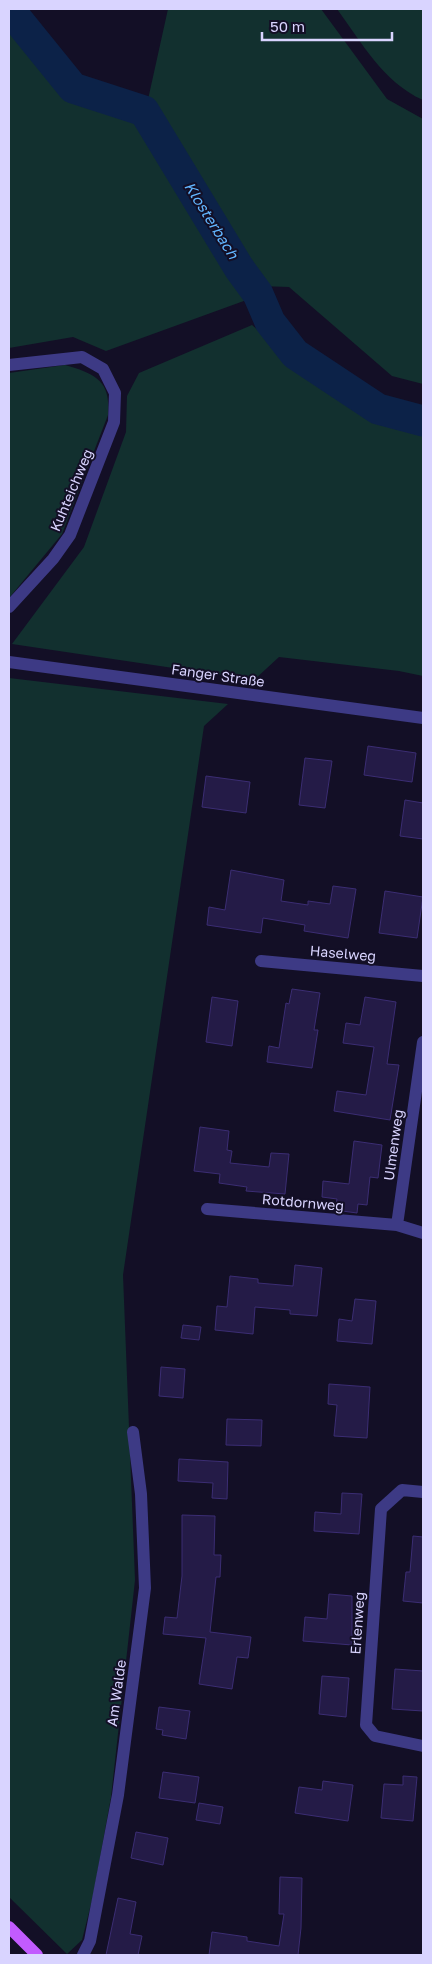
<svg xmlns="http://www.w3.org/2000/svg" width="432" height="1964" font-family="'Golos Text',sans-serif">
<rect width="100%" height="100%" fill="#130f26"/>
<path fill="#12302f" d="M168 9H321L387 99 423 119V384L392 376 289 287 260 286 147 104Z
M337 9H423V100C383 82 362 43 337 9Z
M9 17 72 93 141 113 252 298 106 351 73 337 9 348Z
M252 325 301 368 384 418 423 433V676L399 671 279 657 254 680 12 644 84 547 126 432 127 396 139 373Z
M65 365C96 374 111 381 108 415L62 534 9 598V373Z
M9 678 228 704 204 726 123 1275 135 1580 111 1797 93 1896 82 1940 67 1954 9 1897Z"/>
<g fill="none" stroke-linecap="round" stroke-linejoin="round">
<path stroke="#0c2248" stroke-width="31" d="M9 9 73 88 144 111 239 268 258 294 270 322 295 354 378 409 423 421"/>
</g>
<path fill="#241b47" stroke="#3b2d73" d="M368 746 416 753 412 782 364 775Z
M305 758 332 761 325 808 299 805Z
M206 776 250 782 246 813 202 807Z
M405 800 423 803V839L400 836Z
M231 870 284 880 281 901 308 905V901L330 904 333 886 356 889 348 938 304 931 305 925 263 918 261 933 207 925 209 907 225 910Z
M385 891 423 897 417 938 379 933Z
M292 989 320 993 314 1030H318L312 1068 267 1062 269 1046 279 1048 286 1003 289 1004Z
M212 997 238 1001 232 1046 206 1042Z
M365 997 396 1002 387 1064 399 1065 390 1120 334 1111 337 1091 366 1095 374 1047 343 1043 346 1023 360 1025Z
M200 1127 229 1131 227 1150 232 1151 230 1163 269 1167 271 1153 289 1154 285 1194 246 1191 247 1187 219 1183 220 1174 194 1171Z
M354 1141 382 1145 378 1178 370 1177 367 1205 358 1204 357 1213 335 1210 337 1199 322 1197 323 1181 349 1184Z
M295 1265 322 1268 317 1316 290 1314V1310L255 1307 253 1334 215 1330 217 1306 227 1307 230 1276 258 1279V1283L293 1286Z
M355 1299 376 1301 372 1344 337 1341 339 1319 352 1321Z
M183 1325 201 1327 199 1340 181 1338Z
M161 1367 185 1369 183 1398 159 1396Z
M329 1384 370 1387 367 1438 334 1436 337 1405 328 1404Z
M227 1419 262 1420 261 1446 226 1445Z
M179 1459 228 1462 227 1499 212 1498 213 1483 178 1481Z
M342 1493 362 1494 359 1534 314 1531 315 1512 341 1514Z
M182 1515 215 1516 214 1555H221L220 1577H216L210 1632 251 1637 248 1658 237 1657 232 1689 199 1684 206 1638 163 1634 165 1617 177 1618 182 1576Z
M413 1536 423 1537V1603L403 1601 406 1572H410Z
M329 1594 352 1596V1645L303 1641 305 1617 327 1619Z
M395 1669 423 1671V1711L392 1709Z
M322 1676 349 1678 346 1717 319 1714Z
M159 1707 190 1711 186 1739 162 1735 163 1730 156 1729Z
M163 1772 199 1777 195 1803 159 1798Z
M403 1776 417 1777 413 1821 381 1818 384 1784 403 1785Z
M323 1781 353 1785 348 1821 295 1813 299 1787 322 1790Z
M199 1803 223 1807 220 1824 196 1820Z
M136 1832 168 1838 163 1865 131 1858Z
M280 1877 302 1878 301 1928 298 1955H209L212 1932 247 1937V1941L279 1946 284 1914H279Z
M118 1898 136 1902 130 1934 142 1936 138 1955H106Z"/>
<g fill="none" stroke-linecap="round" stroke-linejoin="round">
<path stroke="#3d3a85" stroke-width="12" d="M9 365 82 357 103 369 115 393 114 422 70 535 53 559 9 607
M9 662 423 718
M261 961 423 976
M423 1042 397 1225 423 1233
M207 1209 397 1225
M423 1492 402 1490 381 1509 366 1725 375 1736 423 1746
M83 1955 90 1941 118 1795 145 1588 141 1494 133 1432"/>
<path stroke="#c25bff" stroke-width="12" d="M9 1927 37 1955"/>
</g>
<g text-anchor="middle" dominant-baseline="central" stroke-width="4" stroke-linejoin="round" paint-order="stroke">
<g font-size="14" fill="#d9d4ff" stroke="#130f26">
<text transform="translate(71 490) rotate(-67)">Kuhteichweg</text>
<text transform="translate(218 675) rotate(8)">Fanger Straße</text>
<text transform="translate(343 953) rotate(5)">Haselweg</text>
<text transform="translate(393 1145) rotate(-82)">Ulmenweg</text>
<text transform="translate(303 1202) rotate(5)">Rotdornweg</text>
<text transform="translate(357 1623) rotate(-86)">Erlenweg</text>
<text transform="translate(116 1693) rotate(-82)">Am Walde</text>
</g>
<g font-size="15" font-style="italic" fill="#62b6ff" stroke="#130f26">
<text transform="translate(212 220) rotate(58)">Klosterbach</text>
</g>
</g>
<rect width="432" height="1964" fill="none" stroke="#d9d4ff" stroke-width="20"/>
<path d="M262 32v8h130v-8" fill="none" stroke="#d9d4ff" stroke-width="2.5"/>
<text x="270" y="32" font-size="15" fill="#d9d4ff" stroke="#130f26" stroke-width="4" paint-order="stroke">50 m</text>
</svg>
